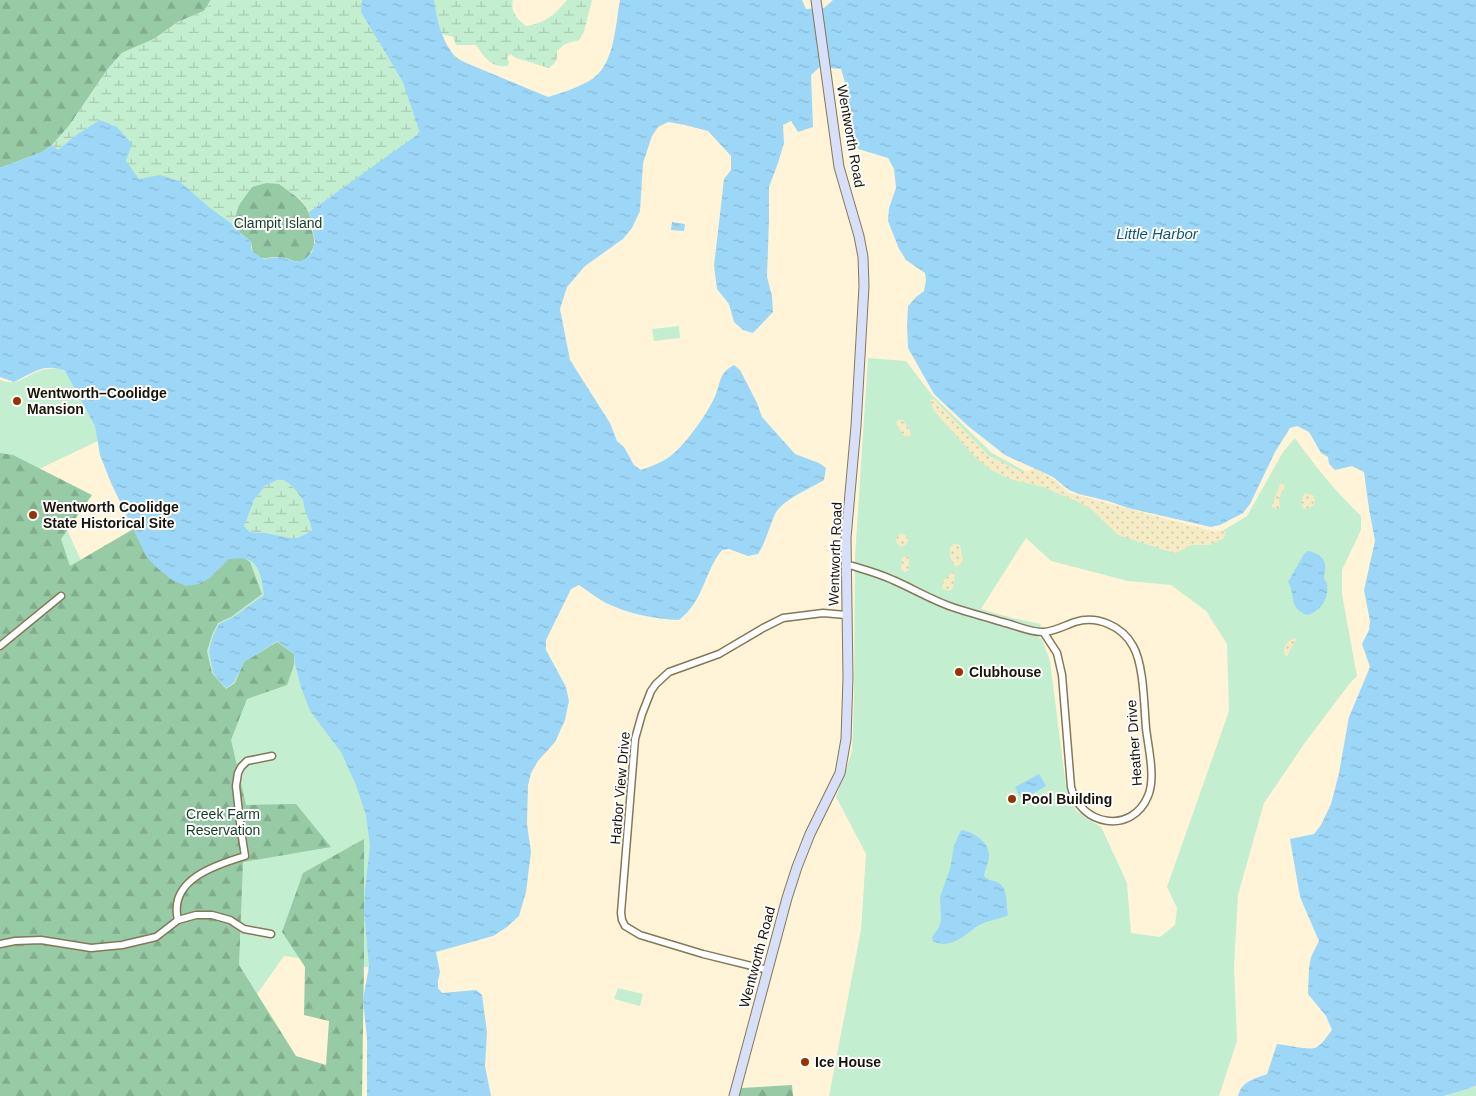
<svg xmlns="http://www.w3.org/2000/svg" width="1476" height="1096" viewBox="0 0 1476 1096" font-family="Helvetica,sans-serif">
	<style>
		.green { fill: #c4eed0; fill-rule: evenodd }
		.forest { fill: url(#forest-firs) }
		.wetland { fill: url(#wetland-marsh) }
		.sand { fill: url(#sand-dots) }
		.water { fill: url(#water-ripples); fill-rule: evenodd }
		.lines { fill: none; stroke-linecap: round; stroke-linejoin: round }
		.street-casing { stroke: #857859; stroke-width: 9 }
		.secondary-casing { stroke: #857859; stroke-width: 11 }
		.street { stroke: #fff; stroke-width: 6 }
		.secondary { stroke: #d7dff9; stroke-width: 9 }
		.poi-dot { fill: #983308; stroke: #fff; stroke-width: 2 }
		.labels { text-anchor: middle; stroke-width: 4; stroke-linejoin: round; paint-order: stroke }
		.street-label { font-size: 14px; fill: #191408; stroke: #fff }
		.park-label { font-size: 14px; fill: #143c24; stroke: #fff }
		.poi-label { font-size: 14px; font-weight: bold; fill: #191408; stroke: #fff; text-anchor: start }
		.water-label { font-size: 15px; font-style: italic; fill: #0e5878; stroke: #fff }
	</style>
	<defs>
		<pattern id="forest-firs" width="22" height="20" patternUnits="userSpaceOnUse" patternTransform="scale(1.25)"><rect width="22" height="20" fill="#96cba6"/><path d="M5 1l3.5 6h-7zM16 11l3.5 6h-7z" fill="#81ad8d"/></pattern>
		<pattern id="wetland-marsh" width="20" height="14" patternUnits="userSpaceOnUse" patternTransform="scale(1.25)"><rect width="20" height="14" fill="#c4eed0"/><path d="M1 5h8M5 5V1M11 12h8M15 12V8" fill="none" stroke="#a8cbb1"/></pattern>
		<pattern id="sand-dots" width="8" height="8" patternUnits="userSpaceOnUse" patternTransform="scale(1.25)"><rect width="8" height="8" fill="#f5ebc5"/><path d="M2 2h.1M6 6h.1" fill="none" stroke="#d1c9a8" stroke-width="1.8" stroke-linecap="round"/></pattern>
		<pattern id="water-ripples" width="26" height="14" patternUnits="userSpaceOnUse" patternTransform="scale(1.25)"><rect width="26" height="14" fill="#9dd7f8"/><path d="M2 4q2-2 4 0t4 0M15 11q2-2 4 0t4 0" fill="none" stroke="#87b8d3"/></pattern>
	</defs>
	<rect width="100%" height="100%" fill="#fff4d8"/>
	<g class="green">
		<path d="M679 326 680 338 654 341 652 329Z"/>
		<path d="M868 358 906 361 931 394 992 453 1079 501 1212 537 1247 516 1283 452 1295 438C1315 466 1336 492 1361 516V530L1342 570V594L1357 676 1350 683 1304 744 1264 803 1238 895 1234 966 1237 1041 1219 1096H829L861 930 866 854 836 797 852 752 854 702 855 556ZM1026 538 1051 561 1128 581 1171 585 1206 611 1227 644 1229 711 1167 887 1177 908 1175 925 1160 937 1131 933 1127 883 1117 861 1101 827 1076 811 1066 787 1050 661 1042 639 1037 637 1041 624 1012 618 981 609Z"/>
		<path d="M58 368 67 373 98 427 100 440 37 470 47 486 90 580 248 543 291 641 371 801 372 968 284 956 255 997 0 731V380C20 387 25 375 42 370 47 368 53 369 58 368Z"/>
		<path d="M618 988 643 994 640 1006 614 999Z"/>
		<path d="M1476 1087V1096H1446L1464 1088Z"/>
	</g>
	<g class="forest">
		<path d="M0 0H211L204 11 178 22 154 39 122 53 107 70 69 126 52 145 42 152 0 168Z"/>
		<path d="M266 183C269 183 274 183 277 183 286 185 305 203 308 211 311 217 311 224 312 230 314 238 316 245 311 252 301 269 294 259 281 257 266 256 252 266 251 241 245 237 239 233 236 227 231 215 242 197 251 188 254 185 261 184 266 183Z"/>
		<path d="M0 453 13 455 92 495 61 539 70 566 135 528 236 553 250 562 262 594 231 617 218 623 212 635 207 651 212 673 226 689 235 683 244 662 277 642 294 654V664L287 685 247 699 231 740 246 805 296 804 331 847 243 862 239 965 296 1056 326 1065 329 1021 304 1015 305 967 282 932 303 873 364 839V959L362 1096H0Z"/>
		<path d="M792 1085 793 1096H739L741 1088Z"/>
	</g>
	<g class="wetland">
		<path d="M211 0H513C510 12 518 20 526 26 545 23 555 15 567 0H592L584 32 579 40 565 44 557 51C557 60 557 62 549 68L516 58 510 54 507 58 509 62 508 66C491 68 485 58 476 45H456L453 37 442 34C449 57 460 60 481 70V107L331 196 309 212 302 201 279 184 266 183 252 187 239 205 235 217 236 227 241 234 251 241C252 262 265 259 281 257L291 279 0 168 20 161 57 150 52 145 69 126 107 70 122 53 154 39 178 22 204 11Z"/>
		<path d="M284 479 293 487 303 500 305 511 310 523 312 531 297 538H290L266 533 250 532 244 526C250 506 260 480 284 479Z"/>
	</g>
	<g class="sand">
		<path d="M934 399 988 455 1021 472 1035 469 1054 479 1069 493 1215 532 1222 530 1226 532 1224 538 1210 545H1192L1176 553 1164 550 1118 535 1091 509 1076 501 1043 487 1010 479 991 470 976 458 934 411 930 400Z"/>
		<path d="M898 420H903C905 423 910 430 911 434L909 437 904 436C902 433 896 425 896 422Z"/>
		<path d="M1281 482 1283 483 1285 486 1279 498 1280 508 1276 509 1272 507V505Z"/>
		<path d="M1305 493 1313 495 1315 503 1313 506 1305 509 1302 507C1301 501 1302 497 1305 493Z"/>
		<circle cx="902" cy="540" r="6"/>
		<path d="M954 544H957L960 545 963 561 961 564 956 567C952 564 949 554 950 548Z"/>
		<path d="M905 556 909 557V570L904 573 901 569 902 558Z"/>
		<path d="M952 572 955 575 953 589C950 592 945 591 942 588L943 581Z"/>
		<path d="M1295 638 1296 640 1290 650 1287 657H1286C1281 649 1287 640 1295 638Z"/>
	</g>
	<g class="water">
		<path d="M362 0H434C438 24 441 40 457 59L548 97C562 93 576 88 589 81 615 67 615 26 620 0H802L806 9 824 8 833 0H1476V1086L1444 1096H1238C1242 1081 1254 1079 1267 1074L1277 1044C1285 1045 1309 1050 1315 1048 1322 1045 1327 1036 1332 1030L1326 1016 1308 994 1309 968 1311 957 1319 941 1300 897 1290 839 1314 834 1321 825 1331 804 1339 773 1349 717 1370 667 1362 644 1369 630 1370 621 1364 590 1375 541 1369 509 1364 472 1352 466 1335 470 1329 464 1328 457 1321 453 1309 432 1297 426 1290 428 1275 452 1250 504 1243 513 1220 525 1211 527 1128 508 1108 501 1079 494 1069 490 1053 477 1005 455 968 426 934 394 908 348 907 326 908 306 916 297 924 291 926 280 925 273 906 260 899 249 888 221 889 208 896 188 894 169 888 158 858 149 847 114 846 86 841 69 820 67 811 75 813 127 798 132 791 121 783 125 784 143 778 163 769 187V220L767 277 772 296 773 312 753 333 743 330 734 322 729 304 717 289 714 266 724 179 731 170V156L708 131 685 125 668 122 658 127 652 136 643 163 640 211 632 228 623 239 585 266 567 287 560 309 570 360 610 423 617 441 624 447 634 465 641 470C652 466 664 462 673 454 688 441 708 413 716 394 721 381 719 373 734 365L740 370 757 403 762 417 795 454 819 463 826 468 824 480C811 488 782 500 775 514 769 527 766 542 758 554L748 556 729 549 722 550C704 572 704 601 679 620 654 619 629 614 606 603 597 598 588 591 579 585L571 589 546 640V650L566 687 569 701 565 720 555 742 538 761 531 773 528 785 527 824 531 852 526 892 519 916 507 927 493 936 436 952 440 972 438 981V988L442 993 476 990 482 995 487 1032 485 1066 491 1096H367V1038L363 1000 369 966 364 912 365 890 370 846 366 815 356 785 341 752 310 711 301 687 295 664 294 654 277 641 244 662 234 682 226 688 213 673 209 651 213 636 219 624 232 618 264 595C262 584 261 562 246 559 241 558 234 559 229 559L210 578 199 584 186 586 172 580 156 567 146 556 111 483 100 455 95 426 65 371C45 362 32 373 14 382L0 377V168L42 152 52 145 58 150 75 136 100 120 117 127 132 144 126 161 139 179 160 175 179 181 210 208 236 227 241 234 251 241V250L263 259 281 257 297 262 304 260 312 252 315 242 309 212 420 133 403 82 361 12ZM277 480H284L293 487 303 500 305 511 310 523 312 531 297 538H290L266 533 250 532 244 526 254 500 265 486Z"/>
		<path d="M672 222 685 224 684 231 671 230Z"/>
		<path d="M1308 551C1315 552 1325 557 1325 565 1326 569 1324 573 1324 577 1325 583 1326 579 1327 584 1329 599 1321 611 1307 615 1288 608 1296 595 1288 582L1304 554Z"/>
		<path d="M1039 774 1046 786 1022 800 1015 787Z"/>
		<path d="M962 830C974 832 990 843 989 856 989 863 985 869 984 876 988 881 993 880 999 883 1008 889 1006 904 1008 914L1007 916C998 919 984 921 976 927 964 936 949 950 933 941L932 937 939 927 941 920 940 897 950 869 954 846 960 832Z"/>
	</g>
	<g class="lines">
		<g class="street-casing">
			<g id="street">
				<path d="M846 564C862 569 878 573 893 580 914 589 933 601 955 608 970 613 986 617 1002 622 1015 625 1029 632 1042 632 1051 633 1066 625 1075 622 1097 615 1122 626 1133 646 1144 665 1144 706 1146 728 1148 747 1156 778 1148 796 1132 835 1080 826 1071 787L1062 675 1057 653 1044 633"/>
				<path d="M0 646 61 596"/>
				<path d="M178 920C168 880 215 865 245 856L241 831 236 786 238 773 241 767 247 761 272 756"/>
				<path d="M0 944 15 941 41 940 91 948 122 945 156 937 178 920 196 915H212L230 920 244 929 271 934"/>
				<path d="M768 970 703 954 640 935 625 926 622 920 621 913 635 739 642 714 651 691 656 684 669 672 719 654 763 628 783 618 823 613 846 615"/>
			</g>
		</g>
		<g class="secondary-casing">
			<path id="secondary" d="M734 1096 787 898 797 867 810 834 840 773 846 739 848 678 846 538 856 426 864 286 863 257 859 236 839 167 816 0"/>
		</g>
		<use href="#street" class="street"/>
		<use href="#secondary" class="secondary"/>
	</g>
	<g class="poi-dot">
		<circle cx="17" cy="401" r="5"/>
		<circle cx="33" cy="515" r="5"/>
		<circle cx="959" cy="672" r="5"/>
		<circle cx="1012" cy="799" r="5"/>
		<circle cx="805" cy="1062" r="5"/>
	</g>
	<g class="labels">
		<g class="street-label">
			<text transform="translate(851 136) rotate(80)" y="5">Wentworth Road</text>
			<text transform="translate(835 554) rotate(-88)" y="5">Wentworth Road</text>
			<text transform="translate(1134 743) rotate(-94)" y="5">Heather Drive</text>
			<text transform="translate(620 788) rotate(-85)" y="5">Harbor View Drive</text>
			<text transform="translate(757 957) rotate(-75)" y="5">Wentworth Road</text>
		</g>
		<g class="park-label">
			<text x="278" y="228">Clampit Island</text>
			<text x="223" y="819">Creek Farm<tspan x="223" dy="16">Reservation</tspan></text>
		</g>
		<g class="poi-label">
			<text x="27" y="398">Wentworth–Coolidge<tspan x="27" dy="16">Mansion</tspan></text>
			<text x="43" y="512">Wentworth Coolidge<tspan x="43" dy="16">State Historical Site</tspan></text>
			<text x="969" y="677">Clubhouse</text>
			<text x="1022" y="804">Pool Building</text>
			<text x="815" y="1067">Ice House</text>
		</g>
		<g class="water-label">
			<text x="1157" y="239">Little Harbor</text>
		</g>
	</g>
</svg>
